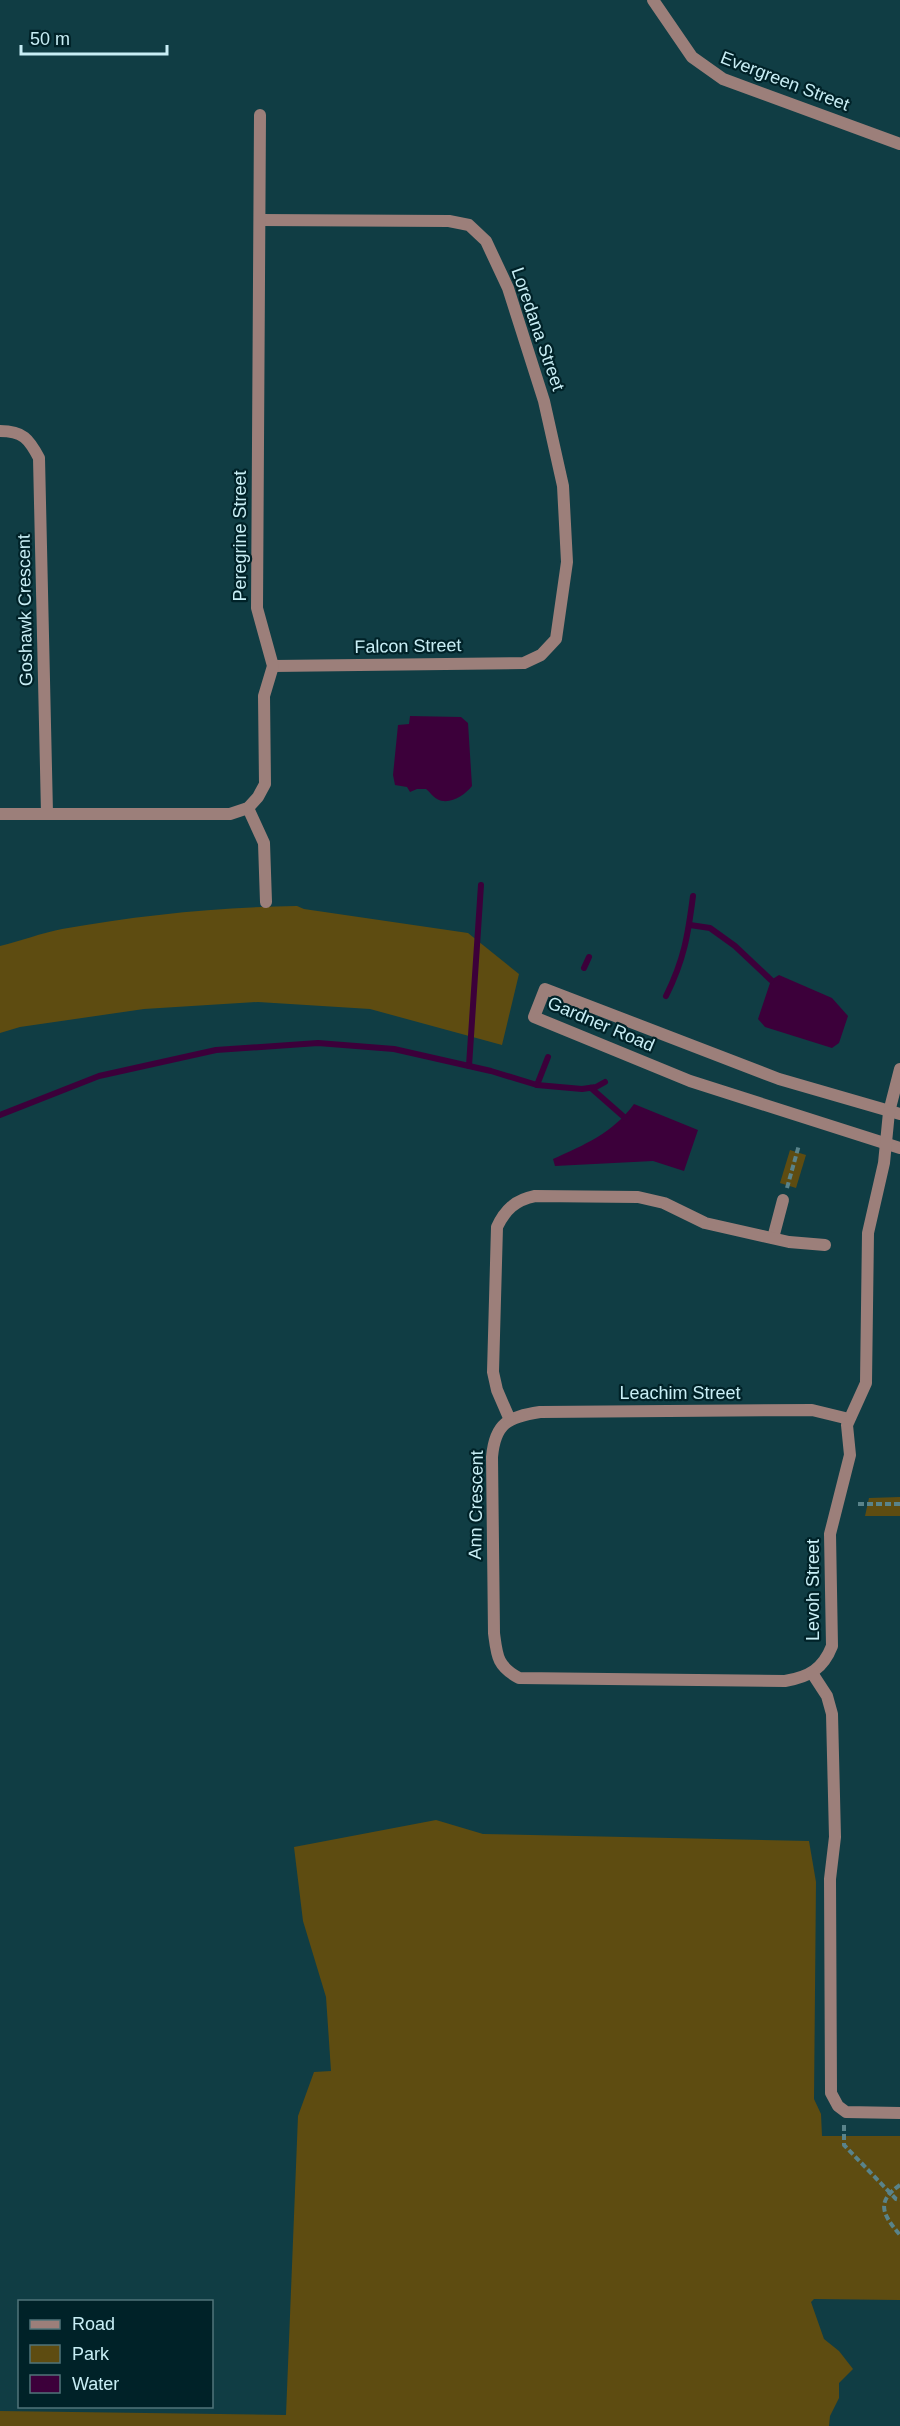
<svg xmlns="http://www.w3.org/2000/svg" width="900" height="2426" viewBox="0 0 900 2426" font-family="Arial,sans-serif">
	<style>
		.green { fill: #5e4c11 }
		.water { fill: #3c003a }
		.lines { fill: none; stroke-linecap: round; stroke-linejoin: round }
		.stream { stroke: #3c003a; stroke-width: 6 }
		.path { stroke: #59838a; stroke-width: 4; stroke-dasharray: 6 3; stroke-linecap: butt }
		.street { stroke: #9c7f7a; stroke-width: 12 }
		.labels { text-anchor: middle; stroke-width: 4.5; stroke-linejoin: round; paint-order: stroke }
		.street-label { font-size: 18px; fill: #c8eef5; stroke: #002228 }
	</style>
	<rect width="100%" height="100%" fill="#103d44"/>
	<g class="green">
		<path d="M297 906 304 909 468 933 519 974 502 1045 370 1009 258 1002 144 1009 20 1027 0 1033V946C21 941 41 933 62 929 140 915 219 907 297 906Z"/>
		<path d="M790 1150 806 1155 796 1188 780 1183Z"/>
		<path d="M900 1497V1516H865L869 1498Z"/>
		<path d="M436 1820 483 1834 809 1841 816 1882 814 2099 821 2114 822 2136H900V2300L814 2299 811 2302 824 2339 839 2351 853 2369 839 2383V2398L830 2416 829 2426H0V2411L286 2415 298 2116 314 2072 331 2071 326 1997 303 1921 294 1847Z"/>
	</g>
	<g class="water">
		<path d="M410 716 461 717 468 723 472 786C465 795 449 806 437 799 433 797 430 792 426 789H417L410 792 407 787 395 785 393 775 398 725 409 724Z"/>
		<path d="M779 975 832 998 848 1016 839 1043 832 1048 765 1027 758 1019 771 980Z"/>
		<path d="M634 1104 698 1130 684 1171 653 1161 555 1166 553 1159C584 1145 613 1133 634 1104Z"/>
	</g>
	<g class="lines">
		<g class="stream">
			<path d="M690 925 710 928 735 946 771 980"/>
			<path d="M584 968 589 957"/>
			<path d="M666 996C684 960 688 935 693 896"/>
			<path d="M469 1066 481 885"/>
			<path d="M537 1085 548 1057"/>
			<path d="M591 1088 624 1117"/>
			<path d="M0 1115 99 1076 216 1050 318 1043 394 1049 491 1071 537 1085 582 1089 596 1087 605 1082"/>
		</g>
		<g class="path">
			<path d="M787 1188 799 1145"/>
			<path d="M858 1504H900"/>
			<path d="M844 2125V2145L896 2199 900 2200"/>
			<path d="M900 2185C875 2202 883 2215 900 2235"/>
		</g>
		<g class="street">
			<path d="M653 0 692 57 723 79 900 144"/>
			<path d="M260 220 449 221 469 225 486 241 508 288 544 401 563 486 567 562 556 639 541 655 524 663 273 666"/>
			<path d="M0 431C23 431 29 439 39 458L47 813"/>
			<path d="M248 808 264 843 266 902"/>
			<path d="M0 814H230L248 808 258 797 265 784 264 696 273 666 257 608 260 115"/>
			<path d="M900 1114 779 1079 545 989 534 1017 690 1081 900 1148"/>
			<path d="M773 1238 783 1200"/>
			<path d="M849 1419 812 1410 540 1412C508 1417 495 1423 492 1457L494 1633C497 1656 497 1666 519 1678L785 1681C809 1677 823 1669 832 1646L830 1534 850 1455 847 1425 866 1383 868 1233 884 1163 889 1112 900 1069"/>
			<path d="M510 1420 497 1390 493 1372 497 1227C505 1210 515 1200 535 1196L638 1197 664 1203 705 1223 789 1242 825 1245"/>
			<path d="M812 1673 827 1696 832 1714 835 1837 830 1879 831 2093 838 2106 846 2112 900 2113"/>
		</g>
	</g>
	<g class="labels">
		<g class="street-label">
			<text transform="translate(785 81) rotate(21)" y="6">Evergreen Street</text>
			<text transform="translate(538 329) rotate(71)" y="6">Loredana Street</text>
			<text transform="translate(240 536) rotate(-90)" y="6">Peregrine Street</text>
			<text transform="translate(25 610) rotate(-91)" y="6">Goshawk Crescent</text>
			<text transform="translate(408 646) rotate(-1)" y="6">Falcon Street</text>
			<text transform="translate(601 1024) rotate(23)" y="6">Gardner Road</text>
			<text x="680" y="1399">Leachim Street</text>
			<text transform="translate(476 1505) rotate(-89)" y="6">Ann Crescent</text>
			<text transform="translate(813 1590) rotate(-90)" y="6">Levoh Street</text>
		</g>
	</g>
	<rect x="18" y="2300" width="195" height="108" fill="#002228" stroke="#50747a" stroke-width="1.5"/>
	<rect x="30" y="2320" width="30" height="9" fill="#9c7f7a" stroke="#50747a" stroke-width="1.5"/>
	<text x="72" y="2330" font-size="18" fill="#c8eef5">Road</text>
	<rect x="30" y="2345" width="30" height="18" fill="#5e4c11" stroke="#50747a" stroke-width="1.5"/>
	<text x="72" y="2360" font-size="18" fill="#c8eef5">Park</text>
	<rect x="30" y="2375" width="30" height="18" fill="#3c003a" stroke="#50747a" stroke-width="1.5"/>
	<text x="72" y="2390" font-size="18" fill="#c8eef5">Water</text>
	<path d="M21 45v9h146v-9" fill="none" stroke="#c8eef5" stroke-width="3"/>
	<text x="30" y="45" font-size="18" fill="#c8eef5" stroke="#002228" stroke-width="4.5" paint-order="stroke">50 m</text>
</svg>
